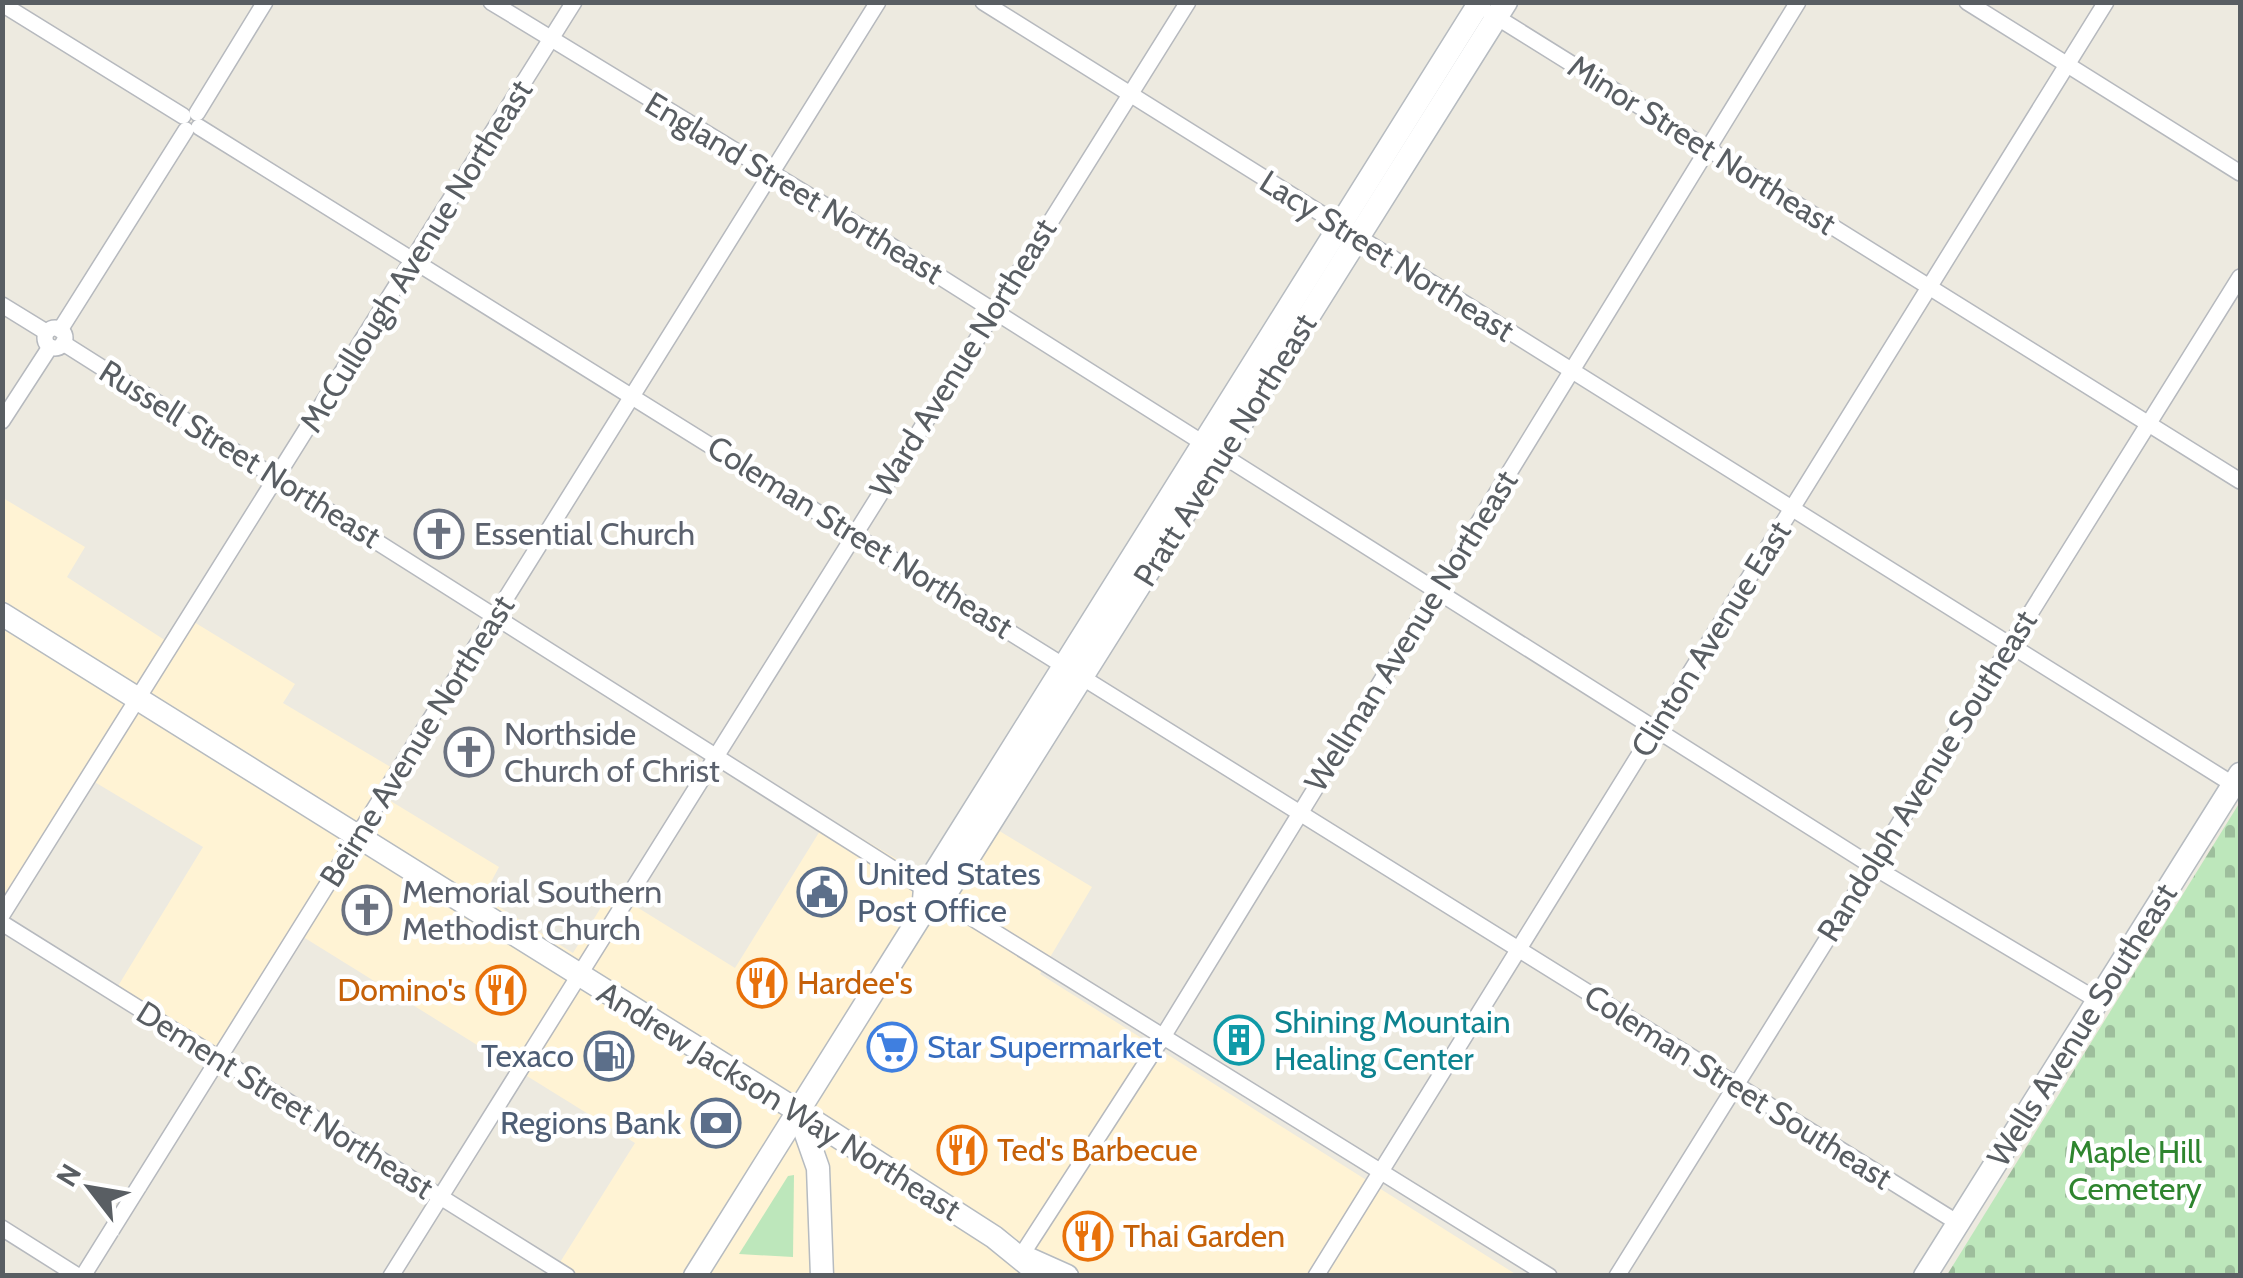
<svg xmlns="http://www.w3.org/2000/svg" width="2243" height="1278" viewBox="0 0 2243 1278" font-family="Cabin,sans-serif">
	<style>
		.commercial { fill: #fff3d4 }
		.green { fill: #bde7bb }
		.cemetery { fill: url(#cemetery-stones) }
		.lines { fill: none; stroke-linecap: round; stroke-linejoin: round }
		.street-casing { stroke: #b6b9be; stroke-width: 18 }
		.secondary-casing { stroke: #b6bbc0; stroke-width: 25 }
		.street { stroke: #fff; stroke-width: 15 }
		.secondary { stroke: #fff; stroke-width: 22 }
		.labels { text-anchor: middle; stroke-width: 9; stroke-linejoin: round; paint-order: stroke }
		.street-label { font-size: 32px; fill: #595e63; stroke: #fff }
		.worship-label { font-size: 32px; fill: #5b616d; stroke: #fff; text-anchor: start }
		.service-label { font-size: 32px; fill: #4e5e75; stroke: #fff; text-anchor: end }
		.food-label { font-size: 32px; fill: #c56008; stroke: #fff; text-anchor: start }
		.culture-label { font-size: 32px; fill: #0d838f; stroke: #fff; text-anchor: start }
		.shop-label { font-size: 32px; fill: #366cbe; stroke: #fff; text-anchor: start }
		.park-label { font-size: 32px; fill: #2e852e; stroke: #fff }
	</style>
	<defs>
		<pattern id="cemetery-stones" width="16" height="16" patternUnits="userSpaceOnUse" patternTransform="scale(2.5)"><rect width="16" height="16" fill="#bde7bb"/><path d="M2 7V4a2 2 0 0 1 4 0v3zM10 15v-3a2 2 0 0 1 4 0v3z" fill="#9dbe9c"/></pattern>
	</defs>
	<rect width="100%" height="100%" fill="#edeae0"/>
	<path class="commercial" d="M3 498 85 547 67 577 177 648 194 622 295 684 283 703 404 775 389 800 499 867 483 897 573 953 611 891 735 968 828 818 925 876 968 812 1092 887 1040 974 1517 1275H552L635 1143 292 930 216 1051 118 986 203 847 83 775 3 903Z"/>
	<path class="green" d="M794 1175 793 1257 739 1254 788 1176Z"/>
	<path class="cemetery" d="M2240 802V1275H1947Z"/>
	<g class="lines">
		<g class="street-casing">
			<g id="street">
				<path d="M491 2 885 242 1872 866 2097 1000"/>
				<path d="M983 2 2234 785"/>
				<path d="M1967 2 2240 173"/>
				<path d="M2 4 183 116"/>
				<path d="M1490 13 2240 481"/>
				<path d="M197 113 265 2"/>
				<path d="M199 127 1958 1223"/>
				<path d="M2 305 46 332"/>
				<circle cx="55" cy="338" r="10"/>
				<path d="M60 330 186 130"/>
				<path d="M63 343 914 882 1549 1276"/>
				<path d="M2 421 50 347"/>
				<path d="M2 915 574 2"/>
				<path d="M2 923 567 1276"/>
				<path d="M2 1228 78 1276"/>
				<path d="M1021 1256 1164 1035 1798 2"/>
				<path d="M83 1276 878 2"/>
				<path d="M391 1276 1188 2"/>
				<path d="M1316 1276 2106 2"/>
				<path d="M1617 1276 2240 277"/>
			</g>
		</g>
		<g class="secondary-casing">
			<g id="secondary">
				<path d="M2 614 798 1111 994 1237 1042 1276"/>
				<path d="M923 912 925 888 1480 2"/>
				<path d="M798 1111 818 1168 822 1276"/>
				<path d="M1029 1259 1067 1276"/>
				<path d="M695 1276 923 912 943 898 1506 2"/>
				<path d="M1925 1276 2240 774"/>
			</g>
		</g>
		<use href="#street" class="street"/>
		<use href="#secondary" class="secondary"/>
	</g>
	<defs>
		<g id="church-ring" transform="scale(2.5)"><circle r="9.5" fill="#fff" stroke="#6b7280" stroke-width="1.5"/><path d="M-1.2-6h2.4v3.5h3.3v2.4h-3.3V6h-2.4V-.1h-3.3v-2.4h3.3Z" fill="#6b7280"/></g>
		<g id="civic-ring" transform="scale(2.5)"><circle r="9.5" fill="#fff" stroke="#5c6f8a" stroke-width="1.5"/><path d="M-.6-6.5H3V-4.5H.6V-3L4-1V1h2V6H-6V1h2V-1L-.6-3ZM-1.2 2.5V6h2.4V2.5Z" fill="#5c6f8a"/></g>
		<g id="restaurant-ring" transform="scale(2.5)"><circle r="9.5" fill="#fff" stroke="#e8710a" stroke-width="1.5"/><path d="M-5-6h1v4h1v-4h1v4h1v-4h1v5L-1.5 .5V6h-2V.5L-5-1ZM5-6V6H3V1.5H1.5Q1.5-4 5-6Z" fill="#e8710a"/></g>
		<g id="building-ring" transform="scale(2.5)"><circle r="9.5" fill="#fff" stroke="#0f9aa8" stroke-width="1.5"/><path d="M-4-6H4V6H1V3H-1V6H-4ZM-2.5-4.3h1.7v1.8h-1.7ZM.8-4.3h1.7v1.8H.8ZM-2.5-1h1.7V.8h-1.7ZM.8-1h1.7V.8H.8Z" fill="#0f9aa8"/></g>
		<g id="supermarket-ring" transform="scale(2.5)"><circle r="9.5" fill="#fff" stroke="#3f7fe0" stroke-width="1.5"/><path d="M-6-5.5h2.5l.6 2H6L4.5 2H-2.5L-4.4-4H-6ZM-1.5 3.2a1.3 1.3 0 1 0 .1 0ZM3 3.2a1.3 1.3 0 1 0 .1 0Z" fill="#3f7fe0"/></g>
		<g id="fuel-ring" transform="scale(2.5)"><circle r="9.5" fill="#fff" stroke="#5c6f8a" stroke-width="1.5"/><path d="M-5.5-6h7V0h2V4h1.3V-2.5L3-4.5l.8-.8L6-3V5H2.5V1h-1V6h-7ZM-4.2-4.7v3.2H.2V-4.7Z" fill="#5c6f8a"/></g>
		<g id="bank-ring" transform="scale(2.5)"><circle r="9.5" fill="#fff" stroke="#5c6f8a" stroke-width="1.5"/><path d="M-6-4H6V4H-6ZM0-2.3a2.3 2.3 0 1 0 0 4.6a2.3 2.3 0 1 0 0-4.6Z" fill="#5c6f8a"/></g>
	</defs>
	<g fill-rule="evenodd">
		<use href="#church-ring" x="439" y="534"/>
		<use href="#church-ring" x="469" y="752"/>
		<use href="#civic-ring" x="822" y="892"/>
		<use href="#church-ring" x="367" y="910"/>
		<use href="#restaurant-ring" x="762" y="983"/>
		<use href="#restaurant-ring" x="501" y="990"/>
		<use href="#building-ring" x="1239" y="1040"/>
		<use href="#supermarket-ring" x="892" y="1047"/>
		<use href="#fuel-ring" x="609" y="1056"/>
		<use href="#bank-ring" x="716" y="1123"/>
		<use href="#restaurant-ring" x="962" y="1150"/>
		<use href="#restaurant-ring" x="1088" y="1236"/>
	</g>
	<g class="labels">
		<g class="street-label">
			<text transform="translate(1702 145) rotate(32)" y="11">Minor Street Northeast</text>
			<text transform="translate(794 188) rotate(31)" y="11">England Street Northeast</text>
			<text transform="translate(416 256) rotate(-58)" y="11">McCullough Avenue Northeast</text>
			<text transform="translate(1387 256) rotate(32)" y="11">Lacy Street Northeast</text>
			<text transform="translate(963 358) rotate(-58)" y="11">Ward Avenue Northeast</text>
			<text transform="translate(1225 450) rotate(-58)" y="11">Pratt Avenue Northeast</text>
			<text transform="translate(240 454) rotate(32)" y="11">Russell Street Northeast</text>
			<text transform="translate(860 537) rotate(32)" y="11">Coleman Street Northeast</text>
			<text transform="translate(1411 631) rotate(-58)" y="11">Wellman Avenue Northeast</text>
			<text transform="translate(1711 639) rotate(-58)" y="11">Clinton Avenue East</text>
			<text transform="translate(417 741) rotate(-58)" y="11">Beirne Avenue Northeast</text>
			<text transform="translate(1927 776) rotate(-58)" y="11">Randolph Avenue Southeast</text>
			<text transform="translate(2082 1025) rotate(-58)" y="11">Wells Avenue Southeast</text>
			<text transform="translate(1738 1087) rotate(32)" y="11">Coleman Street Southeast</text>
			<text transform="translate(285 1100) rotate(32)" y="11">Dement Street Northeast</text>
			<text transform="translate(779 1101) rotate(32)" y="11">Andrew Jackson Way Northeast</text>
		</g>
		<g class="worship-label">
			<text x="474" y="545">Essential Church</text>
			<text x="504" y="745">Northside<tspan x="504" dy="37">Church of Christ</tspan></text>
			<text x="402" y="903">Memorial Southern<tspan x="402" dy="37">Methodist Church</tspan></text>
		</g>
		<g class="service-label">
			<text x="857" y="885" text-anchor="start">United States<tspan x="857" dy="37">Post Office</tspan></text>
			<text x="574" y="1067">Texaco</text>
			<text x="681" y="1134">Regions Bank</text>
		</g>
		<g class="food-label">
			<text x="797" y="994">Hardee's</text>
			<text x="466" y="1001" text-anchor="end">Domino's</text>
			<text x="997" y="1161">Ted's Barbecue</text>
			<text x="1123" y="1247">Thai Garden</text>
		</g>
		<g class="culture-label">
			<text x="1274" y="1033">Shining Mountain<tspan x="1274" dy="37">Healing Center</tspan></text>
		</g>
		<g class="shop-label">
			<text x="927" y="1058">Star Supermarket</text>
		</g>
		<g class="park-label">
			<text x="2135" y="1163">Maple Hill<tspan x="2135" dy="37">Cemetery</tspan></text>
		</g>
	</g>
	<rect width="2243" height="1278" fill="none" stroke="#595e63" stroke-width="10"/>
	<g transform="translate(90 1188) rotate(301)" stroke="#ffffff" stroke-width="8" paint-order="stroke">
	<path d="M0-8L18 38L0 25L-18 38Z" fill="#595e63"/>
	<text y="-15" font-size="28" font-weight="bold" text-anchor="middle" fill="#595e63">N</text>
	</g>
</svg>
